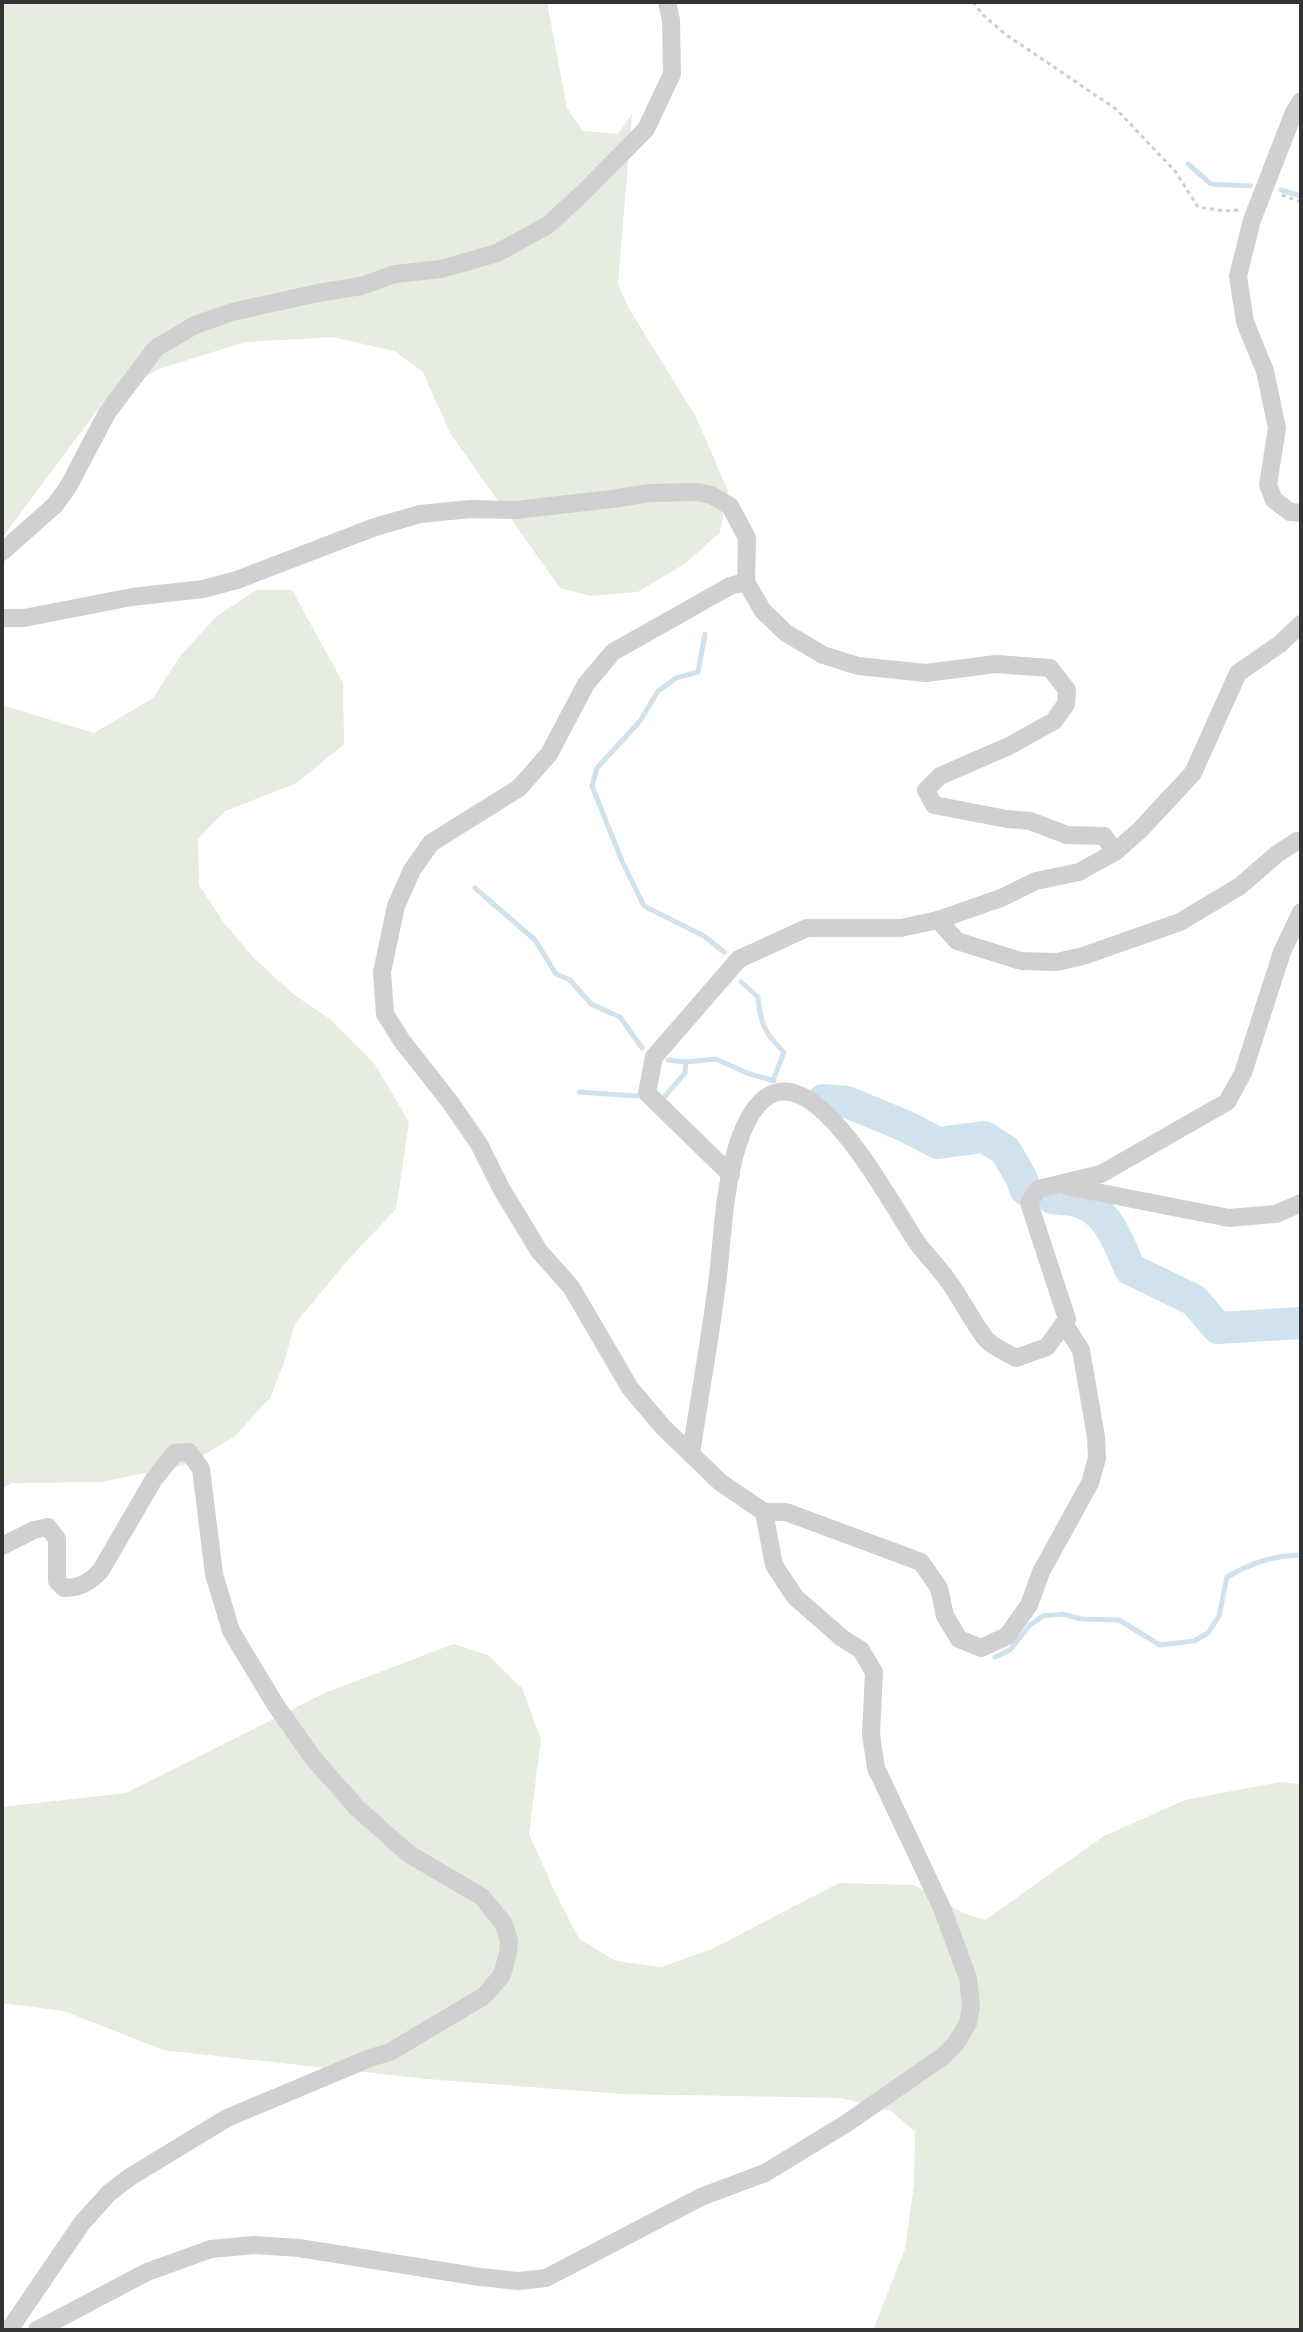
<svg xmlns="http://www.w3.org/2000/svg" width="1303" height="2332" viewBox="0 0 1303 2332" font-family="'Source Sans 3',sans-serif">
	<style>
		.green { fill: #e6ecdf }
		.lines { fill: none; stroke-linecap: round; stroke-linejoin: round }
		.stream { stroke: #cfe2ee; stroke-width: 5 }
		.river { stroke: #cfe2ee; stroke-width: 32 }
		.path { stroke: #cdcdcd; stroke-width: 3; stroke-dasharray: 4 4; stroke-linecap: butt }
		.minor { stroke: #d0d0d0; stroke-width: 18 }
	</style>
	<rect width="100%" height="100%" fill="#fff"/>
	<g class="green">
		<path d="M2 2H547L567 108 583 131 618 134 632 114 618 284 628 307 696 417 728 491 720 532 686 563 638 592 591 596 560 588 450 433 423 372 394 351 333 337 245 342 159 369 104 401 2 538Z"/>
		<path d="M256 590H292L343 683 344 744 297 783 225 811 198 839 199 885 224 923 254 958 293 994 330 1019 374 1063 409 1122 396 1209 347 1261 294 1325 285 1360 270 1398 234 1437 188 1464 102 1482 12 1483 2 1489V705L94 733 153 698 181 655 216 617Z"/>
		<path d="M453 1644 488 1655 522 1688 541 1739 529 1834 555 1892 579 1939 616 1961 661 1967 712 1949 839 1883 914 1885 963 1913 985 1920 1104 1836 1185 1800 1280 1782 1301 1784V2330H873L905 2249 914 2185 915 2132 891 2111 842 2098 620 2094 427 2079 163 2050 64 2011 2 2003V1807L126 1793 325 1693Z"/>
	</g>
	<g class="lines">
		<g class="stream">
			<path d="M1188 164 1211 184 1250 186"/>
			<path d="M1281 190 1301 196"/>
			<path d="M705 634 698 672 676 678 658 691 640 721 597 768 592 786 622 861 644 906 704 936 724 952"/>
			<path d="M475 888 535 940 556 974 570 980 591 1004 620 1017 642 1048"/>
			<path d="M741 982 758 997C760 1023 765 1034 784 1052L773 1080"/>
			<path d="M668 1060 686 1062 716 1059 747 1073 774 1081"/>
			<path d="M579 1092 637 1096"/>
			<path d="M665 1096 685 1073 686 1062"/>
			<path d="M995 1657 1010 1650 1030 1625 1043 1616 1063 1614 1081 1619 1119 1620 1160 1645 1194 1641 1208 1633 1219 1616 1227 1577C1254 1562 1271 1556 1301 1555"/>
		</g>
		<g class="river">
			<path d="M823 1100 847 1102 905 1126 938 1143 984 1137 1005 1150 1021 1177 1025 1189"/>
			<path d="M1052 1198C1060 1199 1069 1199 1077 1201 1109 1210 1118 1242 1130 1269L1194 1300 1218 1328 1301 1323"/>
		</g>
		<g class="path">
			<path d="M973 2 983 15 1005 34 1116 109 1175 171 1198 207 1225 211 1238 210"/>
			<path d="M1282 195 1301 202"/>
		</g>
		<g class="minor">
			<path d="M1301 101 1294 112 1252 220 1238 276 1245 322 1265 371 1277 428 1268 485 1274 500 1290 512 1301 513"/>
			<path d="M2 552 55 505 68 487 107 413 156 348 195 325 232 312 318 293 361 286 395 274 441 269 497 253 548 225 587 189 646 129 672 74 671 20 667 2"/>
			<path d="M746 582 730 586 613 652 586 684 549 754 519 788 431 843 412 870 396 906 382 972 385 1014 402 1041 450 1102 479 1144 502 1190 539 1251 571 1287 630 1388 663 1427 720 1482 764 1512H786L921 1562 939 1588 945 1616 959 1639 981 1648 1007 1636 1029 1605 1041 1572 1090 1483 1097 1458 1096 1437 1081 1350 1065 1325 1067 1319 1029 1203 1038 1189 1101 1174 1227 1102 1243 1073 1282 952 1301 912"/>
			<path d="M2 618H24L132 597 203 589 237 580 375 527 420 514 471 509 515 510 612 499 650 493 697 492 711 495 730 506 747 538 746 582 763 611 786 633 823 655 858 666 926 673 996 664 1050 668 1067 690 1066 704 1054 721 1009 746 940 776 926 790 934 805 1007 819 1030 821 1067 835 1104 836 1115 852 1079 872 1036 881 1001 898 938 920 957 941 1021 961 1057 962 1083 956 1180 922 1240 886 1277 854 1297 841H1301"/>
			<path d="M1115 852 1140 830 1193 773 1238 673 1280 644 1301 624"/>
			<path d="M731 1175 647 1093 654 1057 739 959 807 928H901L938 920"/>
			<path d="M1066 1186 1229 1218 1276 1214 1301 1203"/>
			<path d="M691 1454C700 1392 712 1330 719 1267 723 1226 725 1187 737 1147 785 996 885 1196 918 1244 928 1257 940 1269 949 1282 962 1300 972 1321 985 1338 992 1347 1006 1352 1016 1358L1047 1347 1067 1319"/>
			<path d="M2 1546 34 1530 48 1527 57 1539V1581L64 1588C80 1588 91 1582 101 1570L154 1479 175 1453 189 1452 201 1469 214 1574 231 1631 275 1704 313 1758 357 1808 409 1854 482 1897 504 1924 509 1941 508 1953 502 1975 484 1996 390 2052 370 2058 227 2118 130 2177 109 2193 82 2223 9 2330"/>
			<path d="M37 2330 147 2272 211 2249 254 2245 299 2248 480 2277 518 2281 546 2278 701 2197 765 2173 847 2123 942 2057 957 2042 968 2023 971 2006 968 1978 942 1908 876 1768 871 1734 874 1672 861 1650 842 1638 795 1597 774 1565 764 1512"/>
		</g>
	</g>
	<rect width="1303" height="2332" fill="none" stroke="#333333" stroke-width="8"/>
</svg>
